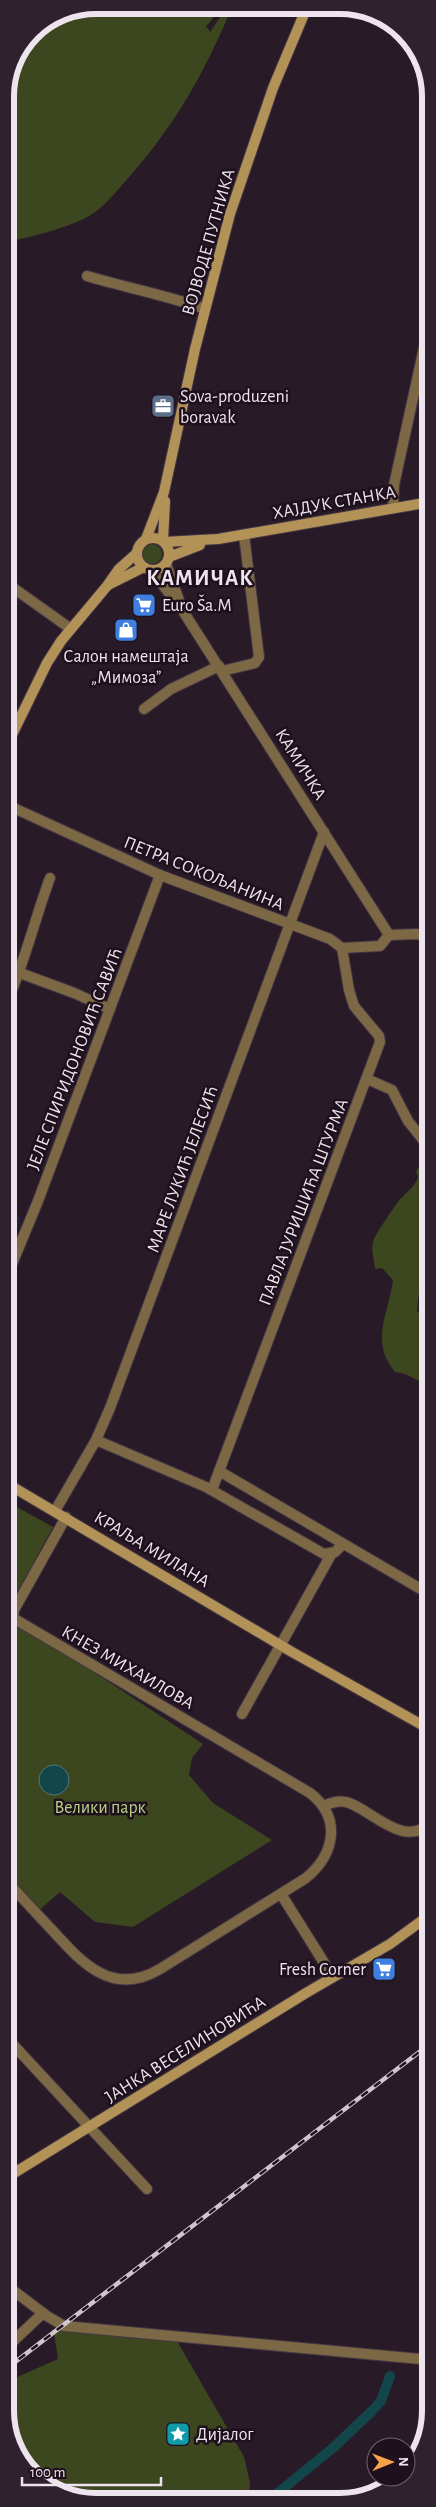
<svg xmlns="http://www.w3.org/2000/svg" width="436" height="2507" viewBox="0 0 436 2507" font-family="'Alegreya Sans',sans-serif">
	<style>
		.education { fill: #2a2333 }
		.green { fill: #3c471f }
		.water { fill: #12464b; stroke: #54757c }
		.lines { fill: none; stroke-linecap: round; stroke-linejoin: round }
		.canal { stroke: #12464b; stroke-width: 10 }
		.street-casing { stroke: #443643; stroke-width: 12 }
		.secondary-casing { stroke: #443643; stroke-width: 12 }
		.street { stroke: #7d6845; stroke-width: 10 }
		.secondary { stroke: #b39258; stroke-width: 10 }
		.rail-casing { stroke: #cfc5ce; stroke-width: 4.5 }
		.rail { stroke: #1e101d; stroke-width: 2.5; stroke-dasharray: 8; stroke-linecap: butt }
		.labels { text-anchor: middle; stroke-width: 5; stroke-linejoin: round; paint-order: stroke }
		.street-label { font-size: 18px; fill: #eee4ed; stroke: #1e101d }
		.poi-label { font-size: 18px; fill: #eee4ed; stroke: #1e101d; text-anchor: start }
		.park-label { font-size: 18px; fill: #bbd18a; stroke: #1e101d }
		.district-label { font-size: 22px; font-weight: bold; letter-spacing: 1px; fill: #eee4ed; stroke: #1e101d }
		.rim { fill: none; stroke: #eee4ed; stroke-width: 6 }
	</style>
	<rect width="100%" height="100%" fill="#281a27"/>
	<path class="education" d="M5 1206 21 1218 5 1256Z"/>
	<g class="green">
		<path d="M95 5 219 6 211 21 206 26 210 32 228 6 232 7C205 72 177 122 130 176 117 190 106 206 89 216 65 229 32 237 5 242V90L32 31 61 12Z"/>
		<circle cx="152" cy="554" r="10"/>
		<path d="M428 1157 431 1160V1204L425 1208 423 1218 426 1254 421 1271 417 1311 421 1316 431 1319V1387C418 1382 408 1373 395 1372 369 1341 389 1313 393 1280L382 1268 375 1269C374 1260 371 1250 373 1242 375 1234 393 1209 398 1202 405 1193 413 1189 418 1178L416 1171Z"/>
		<path d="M6 1501 53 1527 6 1613Z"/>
		<path d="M6 1614 203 1744 192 1758 189 1775 213 1803 272 1840 133 1927 95 1922 60 1892 37 1912 6 1880Z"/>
		<path d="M60 2329 177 2341 244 2457 250 2483 248 2501 78 2500 28 2471 6 2423V2382L58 2359 54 2333Z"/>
	</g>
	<circle class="water" cx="54" cy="1780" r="15"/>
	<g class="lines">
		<path class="canal" d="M268 2501 334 2447 372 2411 381 2401 390 2376"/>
		<g class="street-casing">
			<g id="street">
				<path d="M87 276C127 288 166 295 205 309"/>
				<path d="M393 508 394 485 430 320"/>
				<path d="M166 564 179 600"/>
				<path d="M151 570 183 611 389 935"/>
				<path d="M5 582 71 629"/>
				<path d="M222 671 255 663 259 657 244 535"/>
				<path d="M144 709 171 689 219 666"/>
				<path d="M5 804 160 875 330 939 342 948"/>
				<path d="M389 935 417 934 431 938"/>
				<path d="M424 936 431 919"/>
				<path d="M342 948 380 946 389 935"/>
				<path d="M20 973 74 993 110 1009"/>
				<path d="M5 1006C24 966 34 921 50 878"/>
				<path d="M367 1079 392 1090 408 1121 431 1150"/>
				<path d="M5 1281 38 1201 160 875"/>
				<path d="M96 1440 206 1487 324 1554 335 1552 343 1544"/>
				<path d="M219 1471 431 1595"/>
				<path d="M212 1490 380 1042 379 1036 354 1006 349 990 342 948"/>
				<path d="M55 1511 96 1440 110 1408 324 832"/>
				<path d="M242 1714 332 1553"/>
				<path d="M323 1806C330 1803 338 1800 346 1802 369 1807 404 1851 431 1822"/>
				<path d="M6 1880C21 1897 37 1914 53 1931 83 1964 113 1997 160 1969L306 1878C335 1854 342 1818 310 1793L13 1618 14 1610 66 1517"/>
				<path d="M281 1894 333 1977"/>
				<path d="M6 2037 147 2189"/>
				<path d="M6 2285 47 2316 64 2326 431 2360"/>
				<path d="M6 2348 43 2313"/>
			</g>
		</g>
		<g class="secondary-casing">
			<g id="secondary">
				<circle cx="153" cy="554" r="16"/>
				<path d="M146 539 164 492 195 349 230 214 273 88 307 7"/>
				<path d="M163 541 165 501"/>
				<path d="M164 542 218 539 430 502"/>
				<path d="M169 557 200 545"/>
				<path d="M108 585 144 567"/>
				<path d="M5 749 47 663 61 641 107 586 119 569 137 553"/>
				<path d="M6 1483 292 1652 431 1730"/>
				<path d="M6 2178 306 1993 390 1944 431 1914"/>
			</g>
		</g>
		<use href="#street" class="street"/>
		<use href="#secondary" class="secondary"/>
		<g class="rail-casing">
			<path id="rail" d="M6 2369 431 2043"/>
		</g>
		<use href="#rail" class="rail"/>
	</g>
	<defs>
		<g id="office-square" transform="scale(1.25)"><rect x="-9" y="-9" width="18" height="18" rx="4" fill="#5c6f8a" stroke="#1e101d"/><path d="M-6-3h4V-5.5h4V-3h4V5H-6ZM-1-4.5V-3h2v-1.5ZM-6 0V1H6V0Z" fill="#fff"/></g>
		<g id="supermarket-square" transform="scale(1.25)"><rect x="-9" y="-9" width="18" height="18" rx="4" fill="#3f7fe0" stroke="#1e101d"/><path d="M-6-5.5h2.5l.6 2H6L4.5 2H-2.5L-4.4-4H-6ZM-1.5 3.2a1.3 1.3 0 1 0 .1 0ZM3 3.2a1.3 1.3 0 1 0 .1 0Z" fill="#fff"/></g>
		<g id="shop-square" transform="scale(1.25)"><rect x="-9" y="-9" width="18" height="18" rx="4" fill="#3f7fe0" stroke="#1e101d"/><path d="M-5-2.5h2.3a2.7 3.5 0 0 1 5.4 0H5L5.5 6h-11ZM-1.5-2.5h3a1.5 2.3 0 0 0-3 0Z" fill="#fff"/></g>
		<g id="sight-square" transform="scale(1.25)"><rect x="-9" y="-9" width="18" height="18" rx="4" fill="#0f9aa8" stroke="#1e101d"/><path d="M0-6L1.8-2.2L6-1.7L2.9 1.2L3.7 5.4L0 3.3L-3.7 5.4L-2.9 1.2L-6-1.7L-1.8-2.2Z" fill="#fff"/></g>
	</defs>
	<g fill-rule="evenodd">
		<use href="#office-square" x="163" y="406"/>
		<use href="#supermarket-square" x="144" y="605"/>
		<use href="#shop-square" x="126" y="630"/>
		<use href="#supermarket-square" x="384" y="1969"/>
		<use href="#sight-square" x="178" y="2434"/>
	</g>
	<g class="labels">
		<g class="street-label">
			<text transform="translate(208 242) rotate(-74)" y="6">ВОЈВОДЕ ПУТНИКА</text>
			<text transform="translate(334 502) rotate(-10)" y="6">ХАЈДУК СТАНКА</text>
			<text transform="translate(301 764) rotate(58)" y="6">КАМИЧКА</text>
			<text transform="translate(204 873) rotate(22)" y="6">ПЕТРА СОКОЉАНИНА</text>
			<text transform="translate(74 1059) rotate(-69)" y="6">ЈЕЛЕ СПИРИДОНОВИЋ САВИЋ</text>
			<text transform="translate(182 1169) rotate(-70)" y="6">МАРЕ ЛУКИЋ ЈЕЛЕСИЋ</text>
			<text transform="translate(303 1202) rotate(-69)" y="6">ПАВЛА ЈУРИШИЋА ШТУРМА</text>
			<text transform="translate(152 1549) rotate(31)" y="6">КРАЉА МИЛАНА</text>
			<text transform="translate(128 1667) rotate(30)" y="6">КНЕЗ МИХАИЛОВА</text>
			<text transform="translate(185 2049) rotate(-32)" y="6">ЈАНКА ВЕСЕЛИНОВИЋА</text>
		</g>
		<g class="poi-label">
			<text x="180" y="402">Sova-produzeni<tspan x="180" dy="21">boravak</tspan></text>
			<text x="162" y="611">Euro Ša.M</text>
			<text x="126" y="662" text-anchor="middle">Салон намештаја<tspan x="126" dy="21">„Мимоза”</tspan></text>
			<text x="366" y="1975" text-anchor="end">Fresh Corner</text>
			<text x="196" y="2440">Дијалог</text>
		</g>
		<g class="park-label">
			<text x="100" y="1813">Велики парк</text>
		</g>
		<g class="district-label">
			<text x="200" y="585">КАМИЧАК</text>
		</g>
	</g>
	<path d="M0 0H436V2507H0ZM96 14H340A82 82 0 0 1 422 96V2411A82 82 0 0 1 340 2493H96A82 82 0 0 1 14 2411V96A82 82 0 0 1 96 14Z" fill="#2f212e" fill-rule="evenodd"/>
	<path class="rim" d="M96 14H340A82 82 0 0 1 422 96V2411A82 82 0 0 1 340 2493H96A82 82 0 0 1 14 2411V96A82 82 0 0 1 96 14Z"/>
	<g transform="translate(391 2462) rotate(89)"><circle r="24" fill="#1e101d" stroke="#716570"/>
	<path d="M0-4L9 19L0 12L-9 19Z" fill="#f7a149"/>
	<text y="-8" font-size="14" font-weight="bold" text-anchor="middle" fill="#eee4ed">N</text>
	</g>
	<path d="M22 2477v8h139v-8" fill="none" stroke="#eee4ed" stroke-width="2.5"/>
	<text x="30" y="2477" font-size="15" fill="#eee4ed" stroke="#1e101d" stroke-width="4" paint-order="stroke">100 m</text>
</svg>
